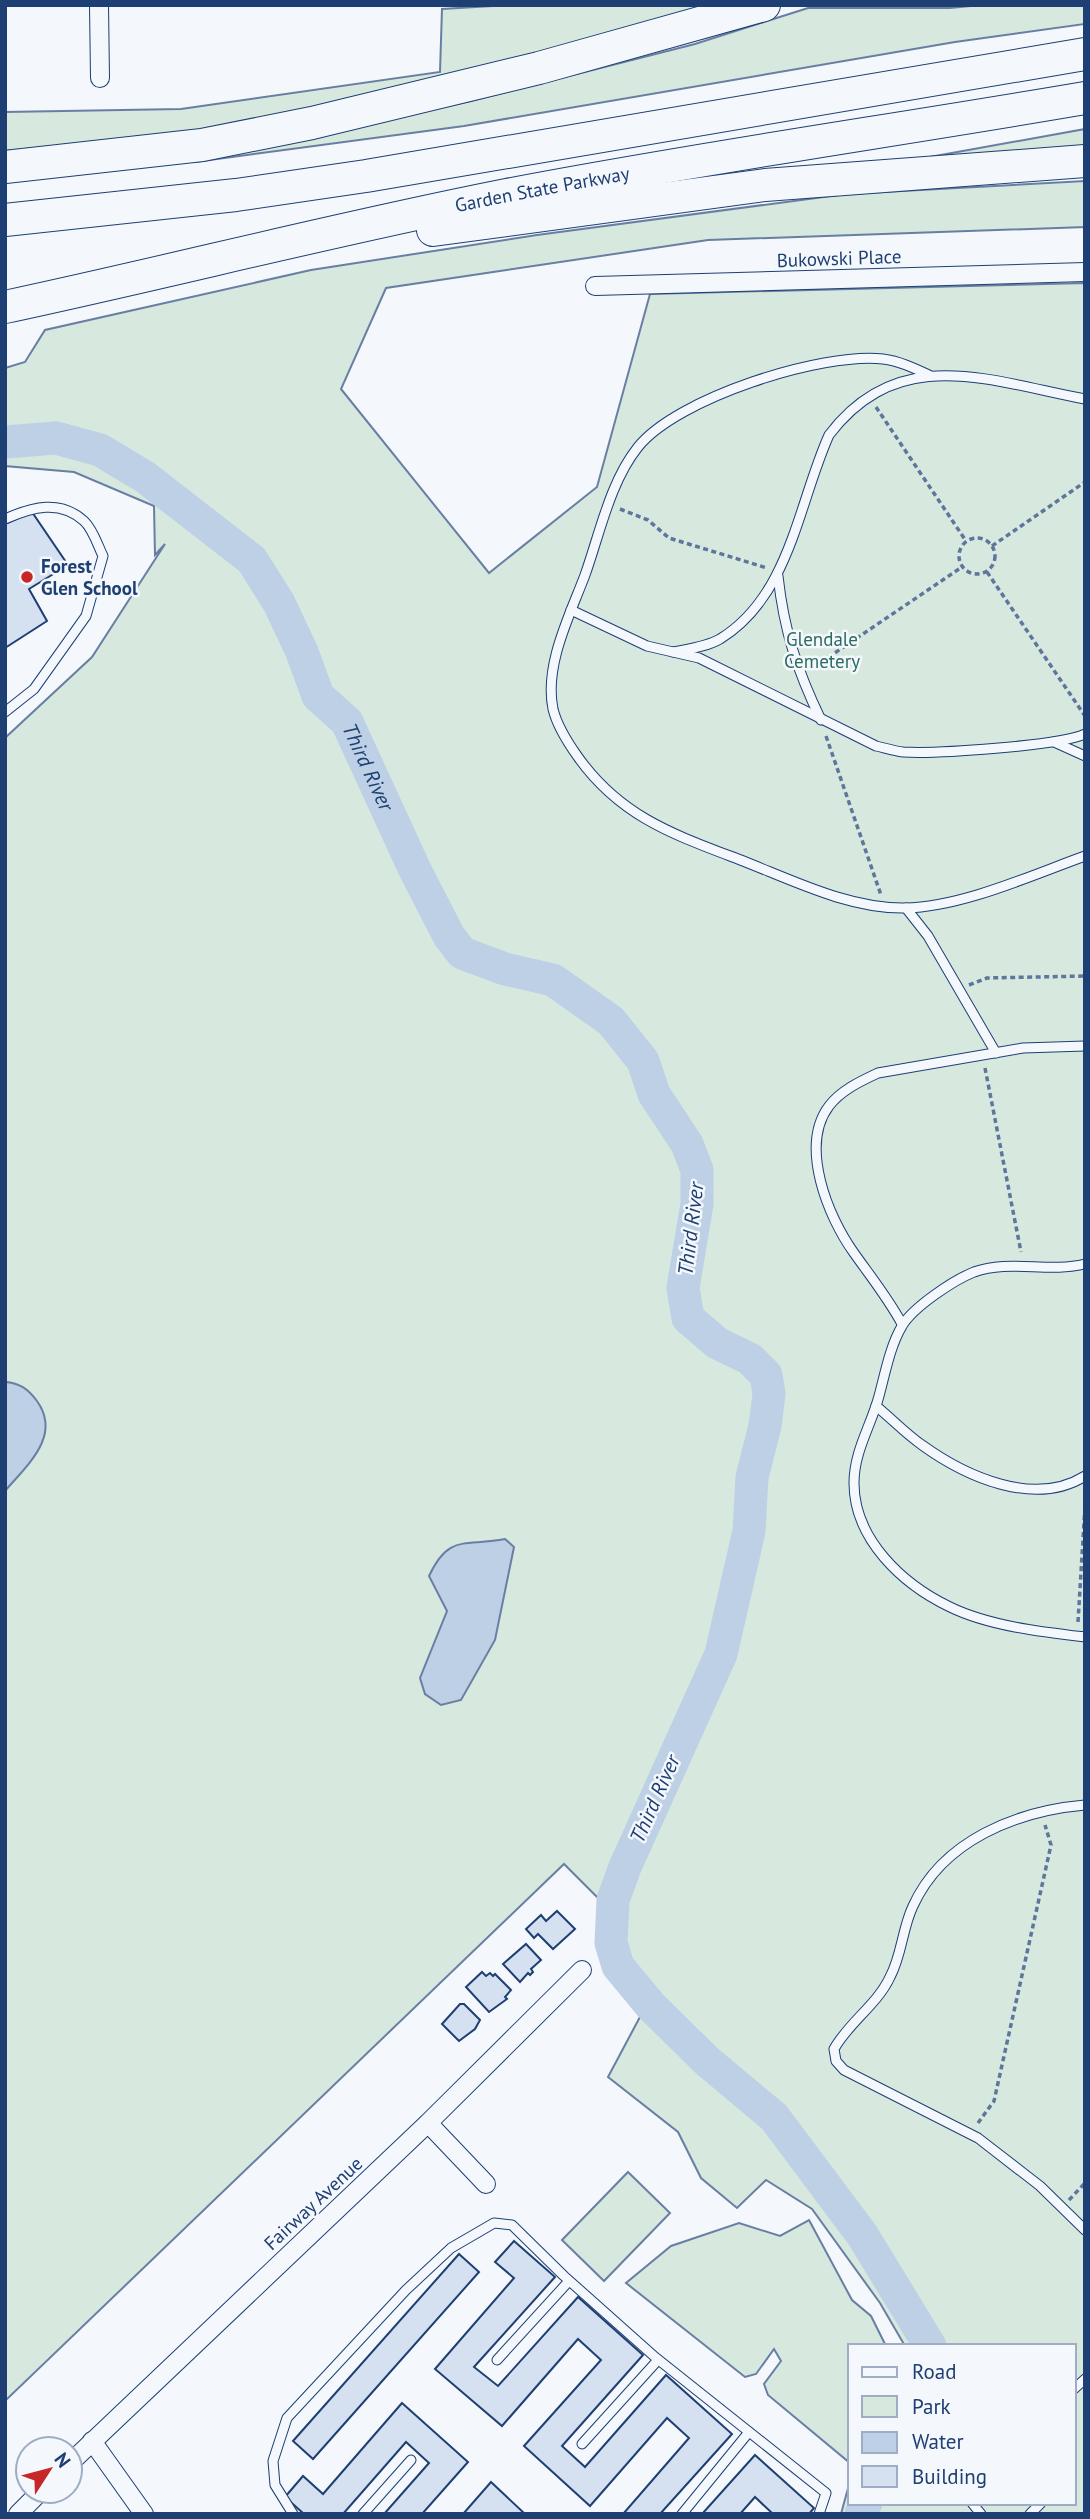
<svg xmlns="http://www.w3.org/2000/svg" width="1090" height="2519" viewBox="0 0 1090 2519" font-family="'PT Sans',sans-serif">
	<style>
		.green { fill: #d7e8df; stroke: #687fa3; stroke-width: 2 }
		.water { fill: #bed0e5; stroke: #687fa3; stroke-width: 2 }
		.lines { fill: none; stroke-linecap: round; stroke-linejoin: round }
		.river { stroke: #bed0e5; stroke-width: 33 }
		.building { fill: #d5e0f0; stroke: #1d3f73; stroke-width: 2 }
		.lane-casing { stroke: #1d3f73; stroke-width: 11 }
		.street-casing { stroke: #1d3f73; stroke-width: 20 }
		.highway-casing { stroke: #1d3f73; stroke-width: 34 }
		.path { stroke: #5e769c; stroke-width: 3.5; stroke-dasharray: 5 3.5; stroke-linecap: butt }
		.lane { stroke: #f4f7fb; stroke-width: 9 }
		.street { stroke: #f4f7fb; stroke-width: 18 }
		.highway { stroke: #f4f7fb; stroke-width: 32 }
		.poi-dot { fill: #c62828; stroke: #f4f7fb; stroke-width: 2.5 }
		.labels { text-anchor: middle; stroke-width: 5; stroke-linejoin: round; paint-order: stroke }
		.street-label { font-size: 19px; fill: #1d3f73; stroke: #f4f7fb }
		.poi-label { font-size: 19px; font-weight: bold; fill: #1d3f73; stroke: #f4f7fb; text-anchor: start }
		.park-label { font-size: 19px; fill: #2c6c60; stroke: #f4f7fb }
		.water-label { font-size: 21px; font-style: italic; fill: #1d3f73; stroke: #f4f7fb }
	</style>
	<rect width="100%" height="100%" fill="#f4f7fb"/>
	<g class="green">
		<path d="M511 5H725L286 123 5 151V112L181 109 440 72 442 9Z"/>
		<path d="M981 5H1085V24L955 42 464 126 195 162 471 101 695 44 808 8H950Z"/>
		<path d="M1085 129V152L902 162Z"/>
		<path d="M1085 181V227L708 240 386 288 341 389 489 573 597 487 650 294 1085 283V2514H841L850 2481V2503H1074V2346H905L880 2303 812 2209 766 2180 737 2208 701 2178 678 2132 608 2077 641 2015 607 1961 601 1901 564 1864 5 2401V738L92 657 165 544 155 555 154 506 74 472 5 466V368L25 362 45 330 311 270 537 235 846 194Z"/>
		<path d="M628 2172 670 2213 604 2281 562 2240Z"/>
		<path d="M809 2220 852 2300 871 2316 886 2346H850V2463L768 2395 764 2384 781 2361 774 2349 756 2374 745 2377 626 2283 671 2246 739 2223 780 2236Z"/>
	</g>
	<g class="water">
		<path d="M5 1382C20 1383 28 1389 37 1401 62 1436 27 1465 5 1491Z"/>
		<path d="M505 1539 514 1547 495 1640 461 1700 441 1705 425 1694 420 1678 447 1611 429 1576C449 1533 465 1547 505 1539Z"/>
	</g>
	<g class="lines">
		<g class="river">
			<path id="s1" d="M5 442 56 438 100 450 145 477 252 560 279 603 302 652 318 696 347 722 415 870 449 936 462 953 505 969 553 980 611 1021 643 1061 654 1094 687 1144 697 1170V1204L683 1288 688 1318 717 1343 750 1359 766 1375 769 1394 765 1426 752 1477 749 1531 721 1654 625 1867 613 1900 611 1943 618 1966 651 2006 707 2061 774 2117 863 2236 930 2346"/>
			<path d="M861 2514 866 2503"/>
		</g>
	</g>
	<g class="building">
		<path d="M32 512 68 565 29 589 47 621 5 648V524Z"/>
		<path d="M557 1911 575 1929 553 1949 538 1934 534 1938 526 1929 541 1915 546 1921Z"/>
		<path d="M526 1944 541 1960 531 1969 533 1972 530 1975 528 1973 520 1982 503 1964Z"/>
		<path d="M482 1972 486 1976 490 1973 493 1976 495 1974 511 1990 505 1997 507 1999 489 2012 466 1987Z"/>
		<path d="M460 2004H464L480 2020 475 2029 459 2041 442 2024Z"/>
		<path d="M514 2241 555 2277 474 2367 498 2386 578 2297 643 2355 562 2446 585 2467 666 2375 732 2434 660 2514H623L689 2438 667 2418 590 2506 524 2446 601 2360 578 2339 502 2426 435 2369 514 2278 495 2262Z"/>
		<path d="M459 2254 479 2272 313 2459 293 2441Z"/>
		<path d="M402 2403 468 2462 422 2514H384L429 2463 406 2442 343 2514H304L285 2497 303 2476 323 2494Z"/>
		<path d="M755 2455 814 2508 809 2514H773L755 2497 740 2514H702Z"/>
		<path d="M491 2482 525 2514H463Z"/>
	</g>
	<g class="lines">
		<g class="lane-casing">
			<g id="lane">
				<path d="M929 375C914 368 899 361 883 359 822 352 677 398 638 447 610 482 600 533 585 575 570 615 544 665 553 709 557 726 568 743 578 757 620 816 672 834 738 859 790 879 848 909 905 908 962 907 1032 875 1085 856"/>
				<path d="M5 519C32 507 60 499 84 521 93 529 98 546 103 556L86 616 34 689 5 712"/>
				<path d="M778 576C784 631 797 670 821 720"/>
				<path d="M571 610 647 646 699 658 876 746C885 748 894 751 903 752 934 754 1059 746 1085 734"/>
				<path d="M673 652C688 649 706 647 720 639 790 596 798 504 829 435 899 343 989 381 1085 399"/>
				<path d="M1054 742 1085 756"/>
				<path d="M906 908 928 936 996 1053"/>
				<path d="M1085 1264C1048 1273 1009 1259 974 1272 954 1280 913 1307 902 1326 890 1346 885 1374 879 1396 871 1426 854 1451 854 1483 854 1539 902 1584 950 1607 989 1626 1042 1632 1085 1637"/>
				<path d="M902 1324C888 1298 871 1277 854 1253 828 1217 799 1146 829 1106 841 1090 861 1081 878 1073L1023 1048 1085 1046"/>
				<path d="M876 1406C892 1419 906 1434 922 1445 965 1476 1034 1508 1085 1476"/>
				<path d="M1085 1805C1017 1811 943 1840 913 1906 902 1929 902 1955 890 1977 877 2005 849 2022 834 2049L836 2061 844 2070 978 2138 1040 2186 1085 2230"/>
				<path d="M497 2360 569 2281"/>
				<path d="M1074 2389 1085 2379"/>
				<path d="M582 2444 658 2360"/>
				<path d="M972 2503 981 2514"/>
				<path d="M293 2514 275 2485 273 2461 287 2418 406 2290 451 2248 494 2223 512 2225 564 2276 655 2357 826 2493 819 2514"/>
				<path d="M363 2514 411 2460"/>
				<path d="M682 2514 749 2432"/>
				<path d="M1030 2514 1041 2503"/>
			</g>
		</g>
		<g class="street-casing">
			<g id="street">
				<path d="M99 5 100 78"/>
				<path d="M595 286 1085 272"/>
				<path d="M428 2123 486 2184"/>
				<path d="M92 2441 144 2514"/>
				<path d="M70 2463 428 2123 582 1970"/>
				<path d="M18 2514 41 2491"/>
			</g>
		</g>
		<g class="highway-casing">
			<g id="highway">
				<path d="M5 167 202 145 312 123 539 68 764 5"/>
				<path d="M5 220 236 195 366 176 1085 54"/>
				<path d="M433 230 765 185 1085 161"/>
				<path id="s2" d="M5 307C173 271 339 228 507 195 699 158 892 131 1085 98"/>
			</g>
		</g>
		<g class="path">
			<path d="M876 407 966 541"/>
			<path d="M620 509 648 520 669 538 767 568"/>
			<circle cx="977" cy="556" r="18"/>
			<path d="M992 546 1085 482"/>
			<path d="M987 572 1085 716"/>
			<path d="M814 667 962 567"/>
			<path d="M826 736 881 895"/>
			<path d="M969 985 987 978 1085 976"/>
			<path d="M985 1068 1021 1252"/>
			<path d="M1078 1622 1085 1506"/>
			<path d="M978 2123 994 2101 1051 1845 1045 1825"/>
			<path d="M1069 2200 1085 2183"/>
		</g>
		<use href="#lane" class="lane"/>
		<use href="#street" class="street"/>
		<use href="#highway" class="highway"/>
	</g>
	<circle class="poi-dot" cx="27" cy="577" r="7"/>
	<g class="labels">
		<g class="street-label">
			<text dy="7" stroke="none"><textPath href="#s2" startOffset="550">Garden State Parkway</textPath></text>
			<text transform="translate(839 258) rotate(-2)" y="7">Bukowski Place</text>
			<text transform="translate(313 2203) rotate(-43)" y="7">Fairway Avenue</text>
		</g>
		<g class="poi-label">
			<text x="41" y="573">Forest<tspan x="41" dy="22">Glen School</tspan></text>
		</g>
		<g class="park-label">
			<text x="822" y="646">Glendale<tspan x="822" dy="22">Cemetery</tspan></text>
		</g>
		<g class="water-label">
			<text dy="7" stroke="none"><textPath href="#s1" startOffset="525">Third River</textPath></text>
			<text transform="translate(691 1229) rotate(-83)" y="7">Third River</text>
			<text transform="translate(655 1799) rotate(-66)" y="7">Third River</text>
		</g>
	</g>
	<rect width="1090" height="2519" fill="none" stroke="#1d3f73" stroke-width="14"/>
	<rect x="848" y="2344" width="228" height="161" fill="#f4f7fb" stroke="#9eadc5" stroke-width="2"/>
	<rect x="862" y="2367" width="35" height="10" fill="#f4f7fb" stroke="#9eadc5" stroke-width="2"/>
	<text x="912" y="2379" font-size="21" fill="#1d3f73">Road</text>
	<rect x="862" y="2396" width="35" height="21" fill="#d7e8df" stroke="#9eadc5" stroke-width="2"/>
	<text x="912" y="2414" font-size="21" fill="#1d3f73">Park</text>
	<rect x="862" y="2432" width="35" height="21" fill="#bed0e5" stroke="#9eadc5" stroke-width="2"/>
	<text x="912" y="2449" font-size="21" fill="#1d3f73">Water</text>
	<rect x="862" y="2466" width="35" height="21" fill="#d5e0f0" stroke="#9eadc5" stroke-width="2"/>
	<text x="912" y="2484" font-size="21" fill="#1d3f73">Building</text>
	<g transform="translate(49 2470) rotate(54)"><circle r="33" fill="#f4f7fb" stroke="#9eadc5" stroke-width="2"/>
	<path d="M0-5L12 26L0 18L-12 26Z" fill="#c62828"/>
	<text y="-10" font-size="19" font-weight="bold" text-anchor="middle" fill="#1d3f73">N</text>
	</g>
</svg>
